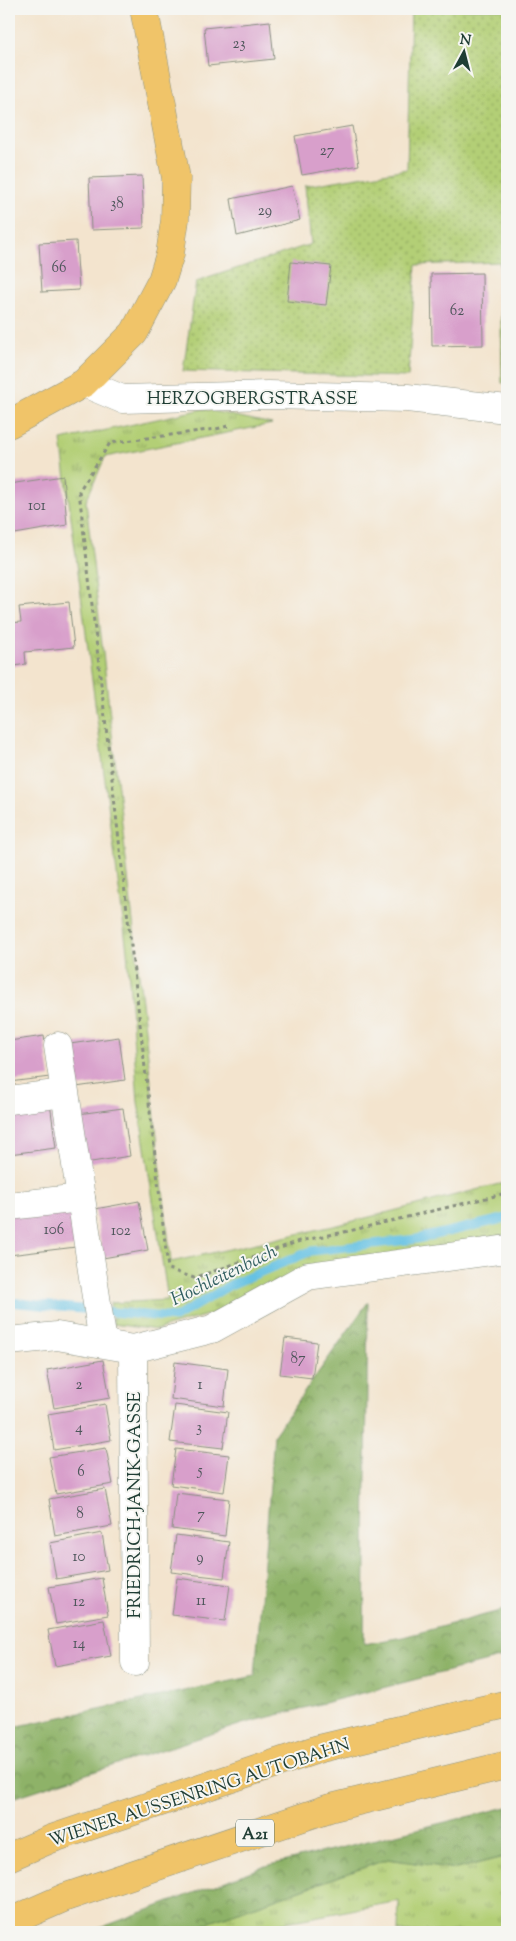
<svg xmlns="http://www.w3.org/2000/svg" width="516" height="1941" viewBox="0 0 516 1941" font-family="'Sorts Mill Goudy',serif">
	<style>
		.grass { fill: url(#grass-tufts); stroke: #698655 }
		.forest { fill: url(#forest-crowns); stroke: #56784e }
		.garden { fill: url(#garden-dots); stroke: #698655 }
		.lines { fill: none; stroke-linecap: round; stroke-linejoin: round }
		.stream { stroke: #65c1e3; stroke-width: 9 }
		.building { fill: #d89fcb }
		.minor-casing { stroke: #899081; stroke-width: 29 }
		.major-casing { stroke: #899081; stroke-width: 29 }
		.highway-casing { stroke: #899081; stroke-width: 29 }
		.path { stroke: #899081; stroke-width: 3; stroke-dasharray: 4 4; stroke-linecap: butt }
		.minor { stroke: #fff; stroke-width: 28 }
		.major { stroke: #f0c469; stroke-width: 28 }
		.highway { stroke: #f0c469; stroke-width: 28 }
		.labels { text-anchor: middle; stroke-width: 4; stroke-linejoin: round; paint-order: stroke }
		.number-label { font-size: 15px; fill: #4d565a }
		.shield { fill: #f6f6f2; stroke: #60746d; stroke-width: 1 }
		.shield-label { font-size: 16px; font-weight: bold; fill: #1f3d34 }
		.street-label { font-size: 18px; fill: #1f3d34; stroke: #f6f6f2 }
		.water-label { font-size: 19px; font-style: italic; fill: #305e60; stroke: #f6f6f2 }
	</style>
	<defs>
		<pattern id="grass-tufts" width="24" height="20" patternUnits="userSpaceOnUse" patternTransform="scale(1.25)"><rect width="24" height="20" fill="#b3cf76"/><path d="M3 7l-1-3M5 7V3M7 7l1-3M15 17l-1-3M17 17v-4M19 17l1-3" fill="none" stroke="#91a962"/></pattern>
		<pattern id="forest-crowns" width="20" height="18" patternUnits="userSpaceOnUse" patternTransform="scale(1.25)"><rect width="20" height="18" fill="#8eb267"/><path d="M2 6a3 3 0 1 1 6 0M12 15a3 3 0 1 1 6 0" fill="none" stroke="#739256"/></pattern>
		<pattern id="garden-dots" width="8" height="8" patternUnits="userSpaceOnUse" patternTransform="scale(1.25)"><rect width="8" height="8" fill="#b3cf76"/><path d="M2 2h.1M6 6h.1" fill="none" stroke="#91a962" stroke-width="1.8" stroke-linecap="round"/></pattern>
	</defs>
	<rect width="100%" height="100%" fill="#f6f6f2"/>
	<filter id="ink" filterUnits="userSpaceOnUse"><feTurbulence type="fractalNoise" baseFrequency=".02" numOctaves="2"/><feDisplacementMap in="SourceGraphic" scale="10" xChannelSelector="R" yChannelSelector="G"/><feConvolveMatrix kernelMatrix="1 2 1 2 8 2 1 2 1" color-interpolation-filters="sRGB"/></filter>
	<filter id="wash" filterUnits="userSpaceOnUse"><feTurbulence type="fractalNoise" baseFrequency=".0096" numOctaves="4" result="noise"/><feDisplacementMap in="SourceGraphic" scale="20" xChannelSelector="R" yChannelSelector="G"/><feGaussianBlur stdDeviation="1.12" result="paint"/><feColorMatrix in="noise" values="0 0 0 0 0 0 0 0 0 0 0 0 0 0 0 0 0 1.4 0 .05"/><feComposite in="paint" operator="in"/></filter>
	<g filter="url(#wash)">
		<rect width="100%" height="100%" fill="#f3e4ce"/>
		<g class="grass">
			<path d="M203 409 272 424 105 457 86 501 171 1262 338 1225 507 1182V1234L467 1243 220 1311 157 1330 113 1324 110 1303 168 1300 138 1102 127 951 61 440Z"/>
			<path d="M507 1856V1932H398L399 1901 271 1925V1932H182L388 1859 456 1869Z"/>
		</g>
		<g class="forest">
			<path d="M368 1302 364 1644 403 1637 507 1609V1656L242 1724 9 1799V1728L255 1676 274 1435Z"/>
			<path d="M507 1807V1856L456 1869 388 1859 182 1932H89L266 1866Z"/>
		</g>
		<path class="garden" d="M411 9H507V383H502L500 262 416 265 408 377 183 371 196 282 311 244 305 186 407 169Z"/>
		<g class="lines">
			<path class="stream" d="M9 1302 175 1318 230 1285 311 1251 417 1239 507 1218"/>
		</g>
		<g id="blocks">
			<g class="building">
				<path d="M270 21 274 59 208 66 204 28Z"/>
				<path d="M352 126 359 165 302 175 295 136Z"/>
				<path d="M142 176 144 228 91 230 89 178Z"/>
				<path d="M292 186 300 220 237 236 231 199Z"/>
				<path d="M76 241 79 290 42 292 39 243Z"/>
				<path d="M291 262 331 266 326 305 287 301Z"/>
				<path d="M482 273 483 345 432 346 431 274Z"/>
				<path d="M63 476 67 525 9 535V484Z"/>
				<path d="M69 602 74 647 25 652 26 664 9 667V623L21 622 19 607Z"/>
				<path d="M44 1036 50 1077 9 1082V1041Z"/>
				<path d="M119 1037 125 1080 76 1087 70 1044Z"/>
				<path d="M50 1103 56 1148 9 1154V1109Z"/>
				<path d="M123 1108 130 1156 85 1163 78 1114Z"/>
				<path d="M139 1201 148 1250 103 1258 95 1209Z"/>
				<path d="M71 1206 76 1247 9 1255V1214Z"/>
				<path d="M285 1338 317 1342 312 1378 280 1374Z"/>
				<path d="M103 1360 110 1398 54 1408 47 1370Z"/>
				<path d="M175 1362 228 1369 224 1406 171 1399Z"/>
				<path d="M105 1404 111 1440 54 1450 48 1414Z"/>
				<path d="M175 1405 228 1412 223 1448 170 1442Z"/>
				<path d="M106 1448 113 1484 56 1494 49 1457Z"/>
				<path d="M176 1449 229 1455 224 1492 171 1485Z"/>
				<path d="M105 1489 112 1526 55 1536 49 1499Z"/>
				<path d="M176 1493 229 1499 225 1536 172 1529Z"/>
				<path d="M102 1533 108 1570 56 1579 50 1543Z"/>
				<path d="M176 1535 229 1542 224 1578 171 1572Z"/>
				<path d="M102 1578 108 1615 56 1624 49 1587Z"/>
				<path d="M177 1578 230 1585 225 1621 172 1615Z"/>
				<path d="M104 1620 111 1656 55 1666 48 1630Z"/>
			</g>
		</g>
	</g>
	<g filter="url(#ink)">
		<use href="#blocks" fill-opacity="0" stroke="#899081" stroke-width="1"/>
		<g class="lines">
			<g class="minor-casing">
				<g id="minor">
					<path d="M84 383 122 399 268 395 407 398 507 409"/>
					<path d="M58 1046 103 1343"/>
					<path d="M9 1100 64 1093"/>
					<path d="M9 1206 81 1198"/>
					<path d="M9 1341 57 1336 133 1349 212 1329 308 1276 507 1249"/>
					<path d="M133 1349 135 1662"/>
				</g>
			</g>
			<g class="major-casing">
				<path id="major" d="M9 424 84 383 134 333 162 280 170 254 175 220 176 178 144 9"/>
			</g>
			<g class="highway-casing">
				<g id="highway">
					<path d="M9 1857 51 1839 318 1749 507 1704"/>
					<path d="M9 1922 66 1897 330 1808 507 1765"/>
				</g>
			</g>
			<path class="path" d="M228 426 216 429 110 443 79 491 168 1269 194 1278 300 1241 349 1231 507 1193"/>
			<use href="#minor" class="minor"/>
			<use href="#major" class="major"/>
			<use href="#highway" class="highway"/>
		</g>
	</g>
	<g class="labels">
		<g class="number-label">
			<text x="239" y="48">23</text>
			<text x="327" y="155">27</text>
			<text x="117" y="208">38</text>
			<text x="265" y="215">29</text>
			<text x="59" y="272">66</text>
			<text x="457" y="315">62</text>
			<text x="37" y="510">101</text>
			<text x="54" y="1234">106</text>
			<text x="121" y="1235">102</text>
			<text x="298" y="1363">87</text>
			<text x="79" y="1389">2</text>
			<text x="200" y="1389">1</text>
			<text x="79" y="1432">4</text>
			<text x="199" y="1432">3</text>
			<text x="200" y="1475">5</text>
			<text x="81" y="1476">6</text>
			<text x="80" y="1518">8</text>
			<text x="201" y="1519">7</text>
			<text x="79" y="1561">10</text>
			<text x="200" y="1562">9</text>
			<text x="201" y="1605">11</text>
			<text x="79" y="1606">12</text>
			<text x="79" y="1648">14</text>
		</g>
		<rect class="shield" x="236" y="1819.5" width="38" height="27" rx="4"/>
		<g class="shield-label">
			<text x="255" y="1839">A21</text>
		</g>
		<g class="street-label">
			<text x="252" y="404">HERZOGBERGSTRASSE</text>
			<text transform="translate(134 1505) rotate(-90)" y="6">FRIEDRICH-JANIK-GASSE</text>
			<text transform="translate(199 1792) rotate(-18)" y="6">WIENER AUSSENRING AUTOBAHN</text>
		</g>
		<g class="water-label">
			<text transform="translate(223 1274) rotate(-26)" y="7">Hochleitenbach</text>
		</g>
	</g>
	<rect width="516" height="1941" fill="none" stroke="#f6f6f2" stroke-width="30"/>
	<g transform="translate(464 52) rotate(7)" stroke="#f6f6f2" stroke-width="4" paint-order="stroke">
	<path d="M0-4L9 19L0 12L-9 19Z" fill="#1f3d34"/>
	<text y="-8" font-size="14" font-weight="bold" text-anchor="middle" fill="#1f3d34">N</text>
	</g>
</svg>
